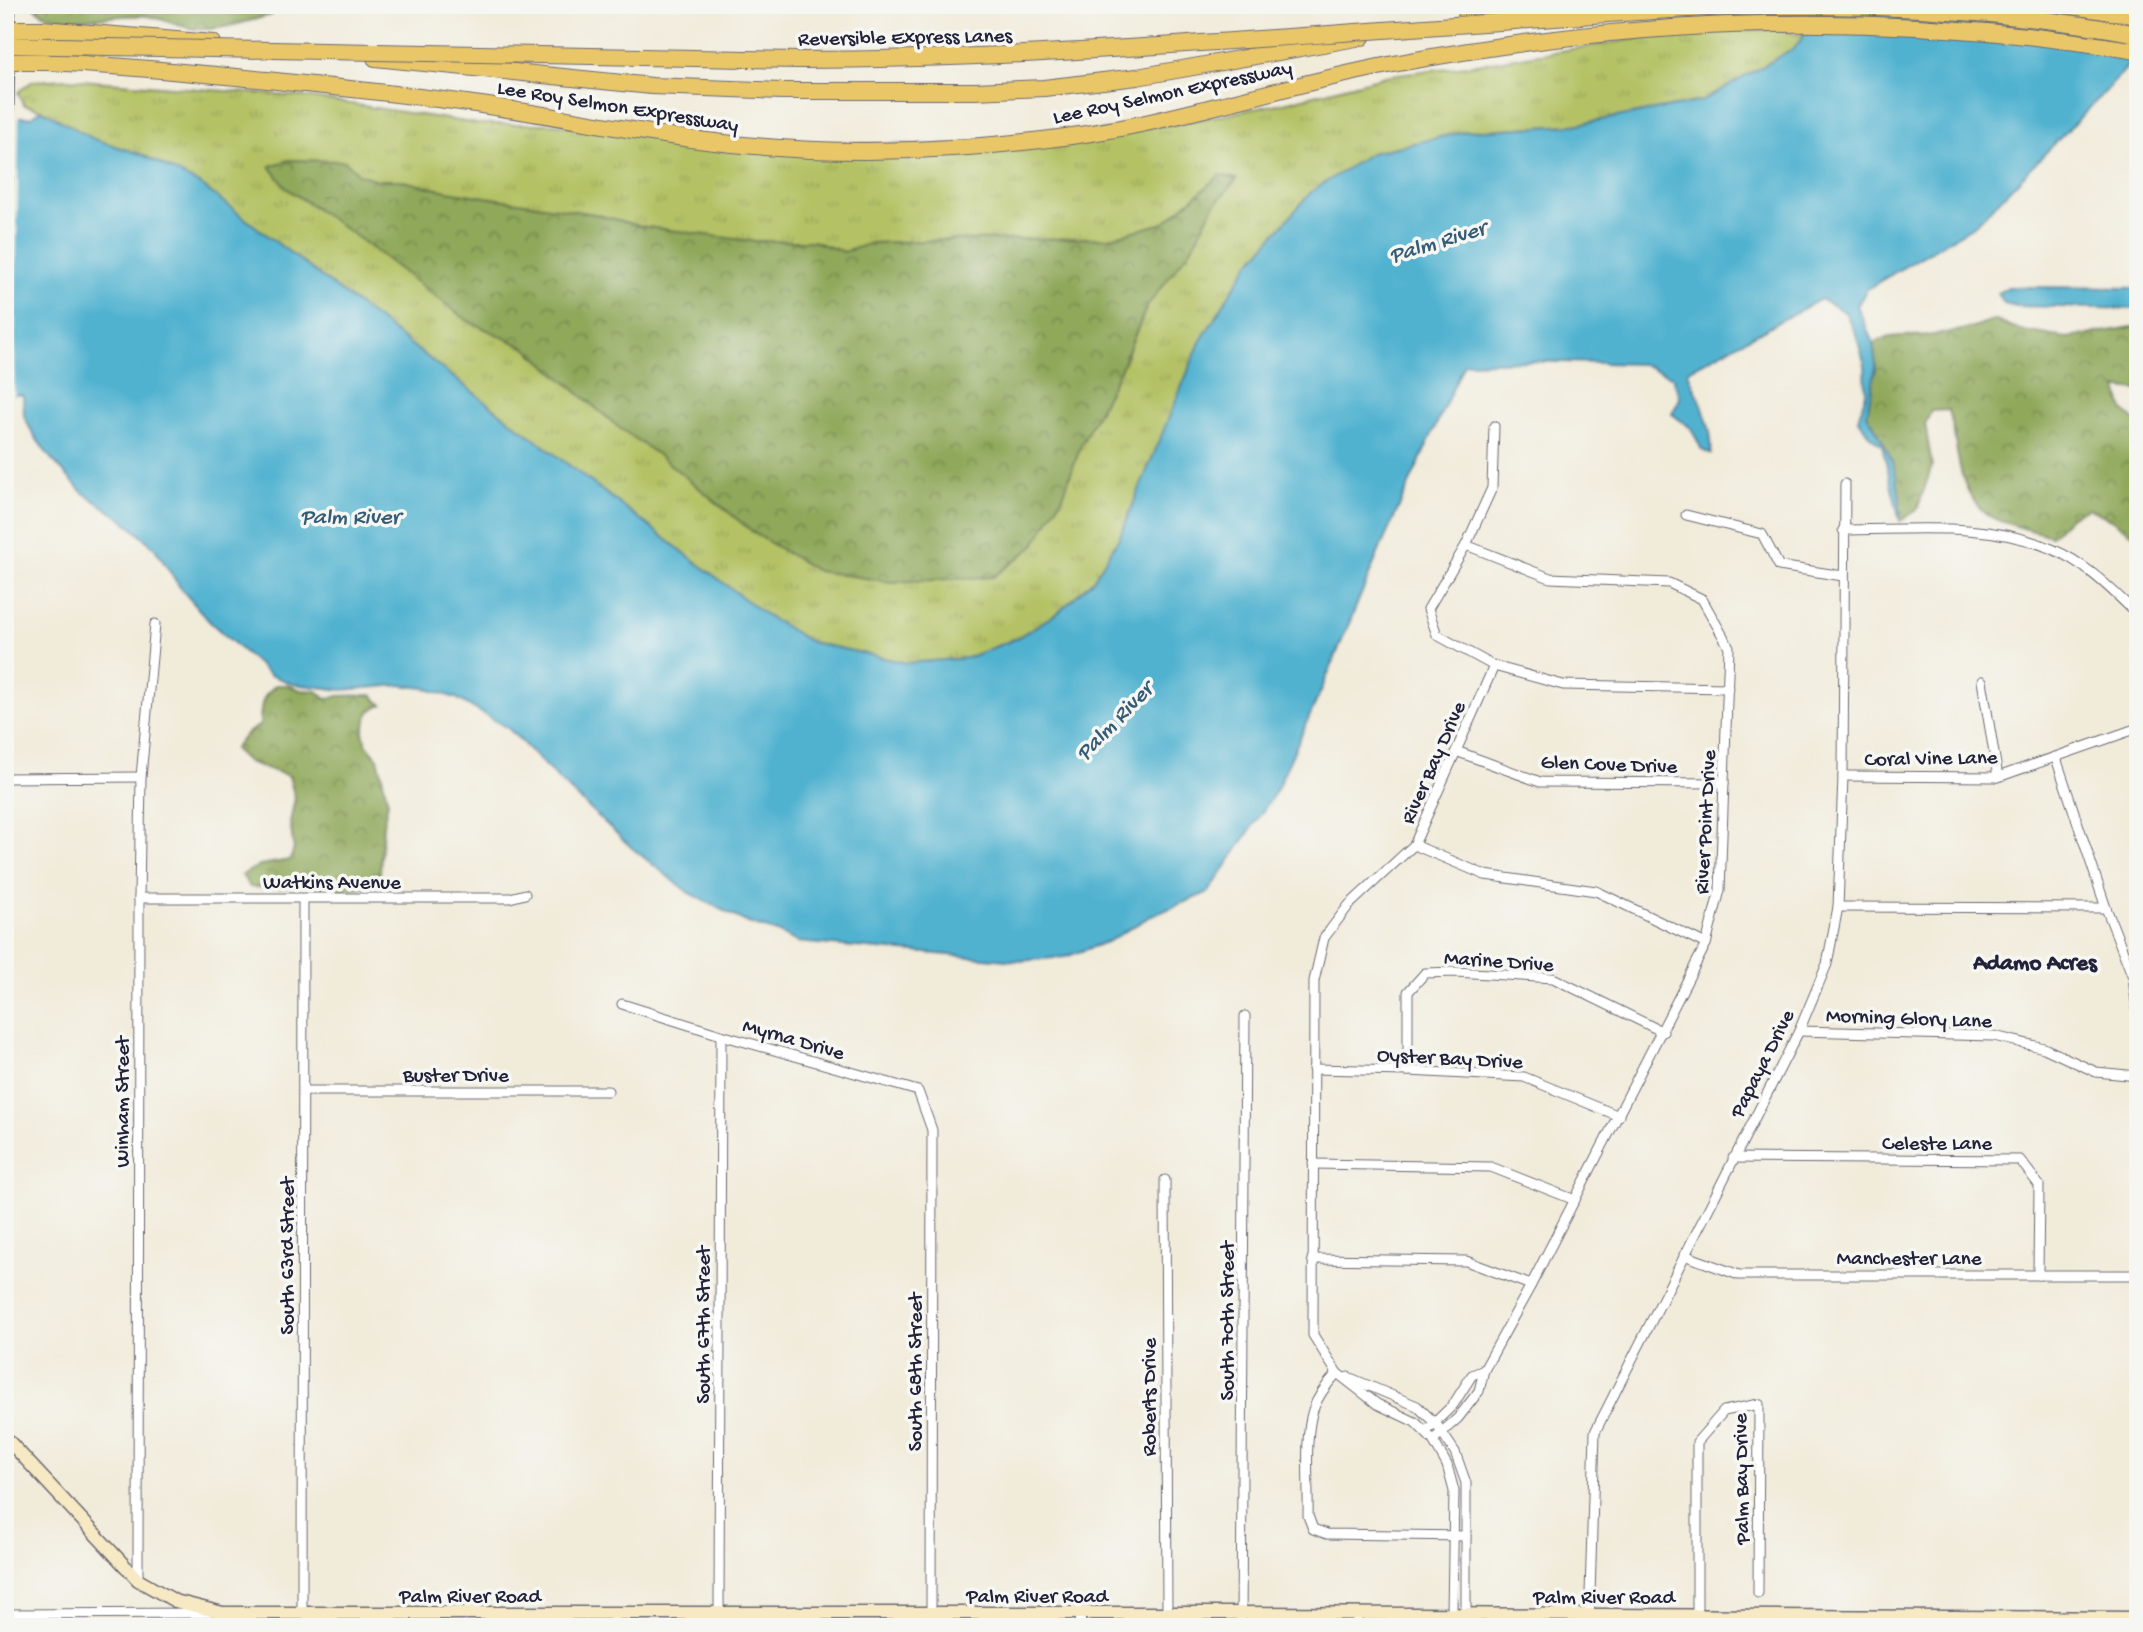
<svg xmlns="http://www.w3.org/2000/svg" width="2143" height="1632" viewBox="0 0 2143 1632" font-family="'Gochi Hand',sans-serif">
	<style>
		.grass { fill: url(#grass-tufts); stroke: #6b7250; stroke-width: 2 }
		.forest { fill: url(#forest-crowns); stroke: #58654a; stroke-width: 2 }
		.water { fill: #51b2d0; stroke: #3a6a86; stroke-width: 2 }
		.pier { fill: #f1ebda }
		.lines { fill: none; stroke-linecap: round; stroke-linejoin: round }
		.street-casing { stroke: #6a6873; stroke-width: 11 }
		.secondary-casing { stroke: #6a6873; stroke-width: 15 }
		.highway-casing { stroke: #6a6873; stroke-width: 18 }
		.street { stroke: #fff; stroke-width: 9 }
		.secondary { stroke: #f6e9c3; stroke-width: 12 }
		.highway { stroke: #e9c769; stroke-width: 16 }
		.highway-bridge-casing { stroke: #6a6873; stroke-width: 18; stroke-linecap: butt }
		.highway-bridge { stroke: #e9c769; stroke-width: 16 }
		.labels { text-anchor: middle; stroke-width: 7; stroke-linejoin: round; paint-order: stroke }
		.street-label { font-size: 21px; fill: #22223b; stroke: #f6f6f2 }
		.water-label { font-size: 23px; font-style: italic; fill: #355c77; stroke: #f6f6f2 }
		.neighbourhood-label { font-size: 23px; font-weight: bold; fill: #22223b; stroke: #f6f6f2 }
	</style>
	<defs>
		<pattern id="grass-tufts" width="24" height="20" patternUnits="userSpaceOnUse" patternTransform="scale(1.75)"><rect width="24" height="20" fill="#b4c265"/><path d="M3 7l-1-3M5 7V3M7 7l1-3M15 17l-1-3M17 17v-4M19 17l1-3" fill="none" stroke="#9aa659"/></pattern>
		<pattern id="forest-crowns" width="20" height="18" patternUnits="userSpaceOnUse" patternTransform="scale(1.75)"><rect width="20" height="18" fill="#8fa85a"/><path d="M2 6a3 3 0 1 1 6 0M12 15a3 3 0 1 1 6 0" fill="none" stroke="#74884c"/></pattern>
	</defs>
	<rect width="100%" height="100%" fill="#f6f6f2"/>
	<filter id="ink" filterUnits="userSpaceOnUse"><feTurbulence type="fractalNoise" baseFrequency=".0143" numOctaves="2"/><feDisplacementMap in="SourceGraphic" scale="14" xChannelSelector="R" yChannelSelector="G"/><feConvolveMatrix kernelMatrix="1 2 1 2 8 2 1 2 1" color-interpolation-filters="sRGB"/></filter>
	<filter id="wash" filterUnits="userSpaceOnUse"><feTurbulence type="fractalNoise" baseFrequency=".00686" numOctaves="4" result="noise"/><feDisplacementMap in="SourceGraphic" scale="28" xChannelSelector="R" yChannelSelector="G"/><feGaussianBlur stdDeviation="1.57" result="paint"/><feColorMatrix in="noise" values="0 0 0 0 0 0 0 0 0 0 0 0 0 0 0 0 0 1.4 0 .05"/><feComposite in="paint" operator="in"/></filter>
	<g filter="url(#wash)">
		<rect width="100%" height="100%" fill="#f1ebda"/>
		<path class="grass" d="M1729 30H1780L1804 36 1793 49 1702 101 1574 125 1466 131 1371 153 1093 580 1059 612 1015 639 967 658 907 663 811 642 767 616 201 185 143 155 94 140 42 110 24 105 18 92 33 81 67 79 306 97 478 124H551L757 142 953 145 1176 124 1288 102 1390 75 1458 67 1642 38Z"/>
		<g class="forest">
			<path d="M32 5H262L271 15C248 21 220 31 196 29 179 27 164 19 148 16 117 12 53 31 32 5Z"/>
			<path d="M289 160 345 161 359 174 377 180H399L447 191 595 214 640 226 750 241H813L844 252 871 243 946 240 1108 238 1164 223 1220 175 1237 179 1214 205 1191 249 1147 306 1122 366 1081 445 1063 496 1034 546 993 577 892 582 817 571 754 533 661 457 618 427 526 348 468 321 357 237 286 188 270 166Z"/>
			<path d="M1993 320 2023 331 2067 338 2138 326V390L2117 388 2123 410 2138 423V538L2111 519 2088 508 2071 516 2051 536C2036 531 1999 523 1988 515 1955 491 1959 446 1949 410L1931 411 1925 424 1932 466 1917 510 1900 521C1902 476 1890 451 1867 414L1876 366 1873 343C1889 333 1913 337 1933 335 1955 333 1973 328 1993 320Z"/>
			<path d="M276 685H287L301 690 317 691 326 699 336 696 372 695 382 705 369 711 363 733 367 745 378 758 388 802 383 825 380 873 375 884 339 892 323 889 310 883 283 888 250 887 242 875 260 865 290 860 294 849 290 823 295 798 289 776 248 762 234 749 246 734 260 725C261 705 260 698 276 685Z"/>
		</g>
		<g class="water">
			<path d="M2138 5V55L2105 92 1975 225 1867 289 1857 306 1873 343 1876 366 1867 414C1890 452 1902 475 1900 521L1882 445 1870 436 1858 419 1866 393 1865 365 1856 334 1845 312 1821 299 1687 371C1698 397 1714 426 1711 454L1702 450 1691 428 1672 414 1680 398 1673 377 1642 364 1522 361 1464 363 1380 549 1323 686 1276 791 1209 892 1149 917 1109 941 1065 957 1019 961 797 942 777 932 748 923 689 893 632 848 560 781 509 729 456 698 424 688 401 685 342 690 293 684 270 675 210 622 181 589 154 547 122 519 82 492 49 456 33 434 24 416 23 395 5 394V117H31L42 110 94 139 143 155 201 185 767 616 811 642 907 663 967 658 1015 639 1059 612 1093 580 1120 536 1200 342 1248 265 1312 191 1371 153 1467 131 1574 125 1702 101 1793 49 1804 36 1791 15Z"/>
			<path d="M2008 287 2138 288V309L2017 306 2004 303 1998 293Z"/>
		</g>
		<path class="pier" d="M5 114H19L14 398H5Z"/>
	</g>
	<g filter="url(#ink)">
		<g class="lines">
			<g class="street-casing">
				<g id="street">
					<path d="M1494 426 1492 488 1466 545 1428 609 1437 635 1494 666 1563 685 1728 688"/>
					<path d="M1686 515 1762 534 1779 566 1843 576"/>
					<path d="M1843 530C1912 530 1988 521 2052 549 2086 563 2112 590 2138 615"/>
					<path d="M1982 681 1998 777"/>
					<path d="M1456 751 1540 782 1724 783"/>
					<path d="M2056 758 2106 908 2133 977 2138 1019"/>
					<path d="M1843 776 1998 777 2138 728"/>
					<path d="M5 778 141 777"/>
					<path d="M1414 845 1485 875 1596 891 1706 944"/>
					<path d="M139 898H510L525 894"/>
					<path d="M1838 907 2106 908"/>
					<path d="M622 1004 721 1035 918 1091 932 1130 931 1614"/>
					<path d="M1799 1031 1994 1036 2044 1048 2096 1072 2138 1076"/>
					<path d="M1313 1069 1408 1071 1524 1077 1619 1116"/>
					<path d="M1408 1071V992L1425 973 1456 972 1553 978 1663 1032"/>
					<path d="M304 1091H608"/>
					<path d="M1733 1158 2020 1160 2039 1185 2038 1275"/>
					<path d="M1313 1164 1491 1167 1575 1200"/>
					<path d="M1165 1180 1167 1614"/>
					<path d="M1684 1255 1739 1275H2138"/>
					<path d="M1312 1259 1466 1261 1531 1285"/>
					<path d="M1337 1373C1327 1384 1318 1395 1313 1410 1304 1438 1309 1485 1308 1516L1313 1529 1327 1534 1466 1536"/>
					<path d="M1348 1377 1417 1406 1437 1425 1455 1452 1466 1483V1615"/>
					<path d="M1425 1432 1453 1405 1472 1375 1484 1370"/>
					<path d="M1433 1440 1458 1418 1479 1391 1484 1370 1531 1285 1706 944 1720 890 1729 647 1702 599 1669 583 1550 578 1466 545"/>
					<path d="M138 1580 139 898 141 777 155 624"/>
					<path d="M5 1614 208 1613"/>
					<path d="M302 1614 303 899"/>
					<path d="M719 1614 721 1035"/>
					<path d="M1080 1614 1081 1627"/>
					<path d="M1357 1614V1627"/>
					<path d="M1452 1614 1454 1491 1447 1465 1433 1440 1415 1422 1377 1404 1337 1373 1313 1335 1314 981 1324 938 1349 905 1414 845 1494 666"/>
					<path d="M1474 1615V1627"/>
					<path d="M1697 1616V1442L1724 1411 1759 1404 1758 1593"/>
					<path d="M615 1627V1614"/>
					<path d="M1241 1627 1245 1016"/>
					<path d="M1589 1627 1595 1432 1799 1031 1827 964 1838 907 1843 776 1845 484"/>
				</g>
			</g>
			<g class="secondary-casing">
				<g id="secondary">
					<path d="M8 36 9 5"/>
					<path d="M5 222 8 55"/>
					<path d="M5 1437 138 1580 175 1601 223 1613H1241L2138 1618"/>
				</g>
			</g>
			<g class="highway-casing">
				<g id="highway">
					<path d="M2064 5 2138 16"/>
					<path d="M1466 18 1547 5"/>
					<path d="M42 29 213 43"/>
					<path d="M375 58 652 86 782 91H975L1044 88 1137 77 1362 37"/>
					<path d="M45 62C120 65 193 73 267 80 341 88 415 95 488 106 558 116 628 131 698 140 782 151 867 154 952 148 1015 144 1079 137 1141 124 1228 105 1312 79 1399 63 1651 16 1885 10 2138 51"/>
				</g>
			</g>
			<use href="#street" class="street"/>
			<use href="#secondary" class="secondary"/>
			<use href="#highway" class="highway"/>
			<g class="highway-bridge-casing">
				<g id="highway-bridge">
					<path d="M5 29H42"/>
					<path d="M5 45 800 60C1034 60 1267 37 1500 22 1598 15 1697 6 1796 6 1910 5 2025 14 2138 34"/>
					<path d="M5 62H45"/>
				</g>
			</g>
			<use href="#highway-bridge" class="highway-bridge"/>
		</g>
	</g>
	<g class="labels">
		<g class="street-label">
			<text transform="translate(905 36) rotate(-1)" y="7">Reversible Express Lanes</text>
			<text transform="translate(1172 91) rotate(-12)" y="7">Lee Roy Selmon Expressway</text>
			<text transform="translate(618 105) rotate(9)" y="7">Lee Roy Selmon Expressway</text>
			<text transform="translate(1931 757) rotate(-1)" y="7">Coral Vine Lane</text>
			<text transform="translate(1432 762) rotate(-66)" y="7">River Bay Drive</text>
			<text transform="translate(1609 763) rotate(2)" y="7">Glen Cove Drive</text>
			<text transform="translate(1704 822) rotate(-87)" y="7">River Point Drive</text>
			<text x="332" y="888">Watkins Avenue</text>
			<text transform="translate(1499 960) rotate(4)" y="7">Marine Drive</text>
			<text transform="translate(1909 1017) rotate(2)" y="7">Morning Glory Lane</text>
			<text transform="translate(794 1038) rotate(16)" y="7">Myrna Drive</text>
			<text transform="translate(1450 1057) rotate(3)" y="7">Oyster Bay Drive</text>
			<text transform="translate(1761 1063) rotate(-63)" y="7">Papaya Drive</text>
			<text x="456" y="1081">Buster Drive</text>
			<text transform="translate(121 1102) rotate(-90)" y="7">Winham Street</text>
			<text x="1937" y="1149">Celeste Lane</text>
			<text transform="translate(286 1256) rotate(-90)" y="7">South 63rd Street</text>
			<text x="1909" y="1264">Manchester Lane</text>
			<text transform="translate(1226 1321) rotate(-90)" y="7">South 70th Street</text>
			<text transform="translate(702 1325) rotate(-90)" y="7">South 67th Street</text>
			<text transform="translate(914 1372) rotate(-90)" y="7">South 68th Street</text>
			<text transform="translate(1148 1397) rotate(-90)" y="7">Roberts Drive</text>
			<text transform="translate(1740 1479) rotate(-91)" y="7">Palm Bay Drive</text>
			<text x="470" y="1602">Palm River Road</text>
			<text x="1037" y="1602">Palm River Road</text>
			<text x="1604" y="1603">Palm River Road</text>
		</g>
		<g class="water-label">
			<text transform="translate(1437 240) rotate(-17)" y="8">Palm River</text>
			<text x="350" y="523">Palm River</text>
			<text transform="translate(1113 720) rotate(-46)" y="8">Palm River</text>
		</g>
		<g class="neighbourhood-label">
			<text x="2035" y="969">Adamo Acres</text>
		</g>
	</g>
	<rect width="2143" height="1632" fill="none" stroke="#f6f6f2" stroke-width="28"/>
</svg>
